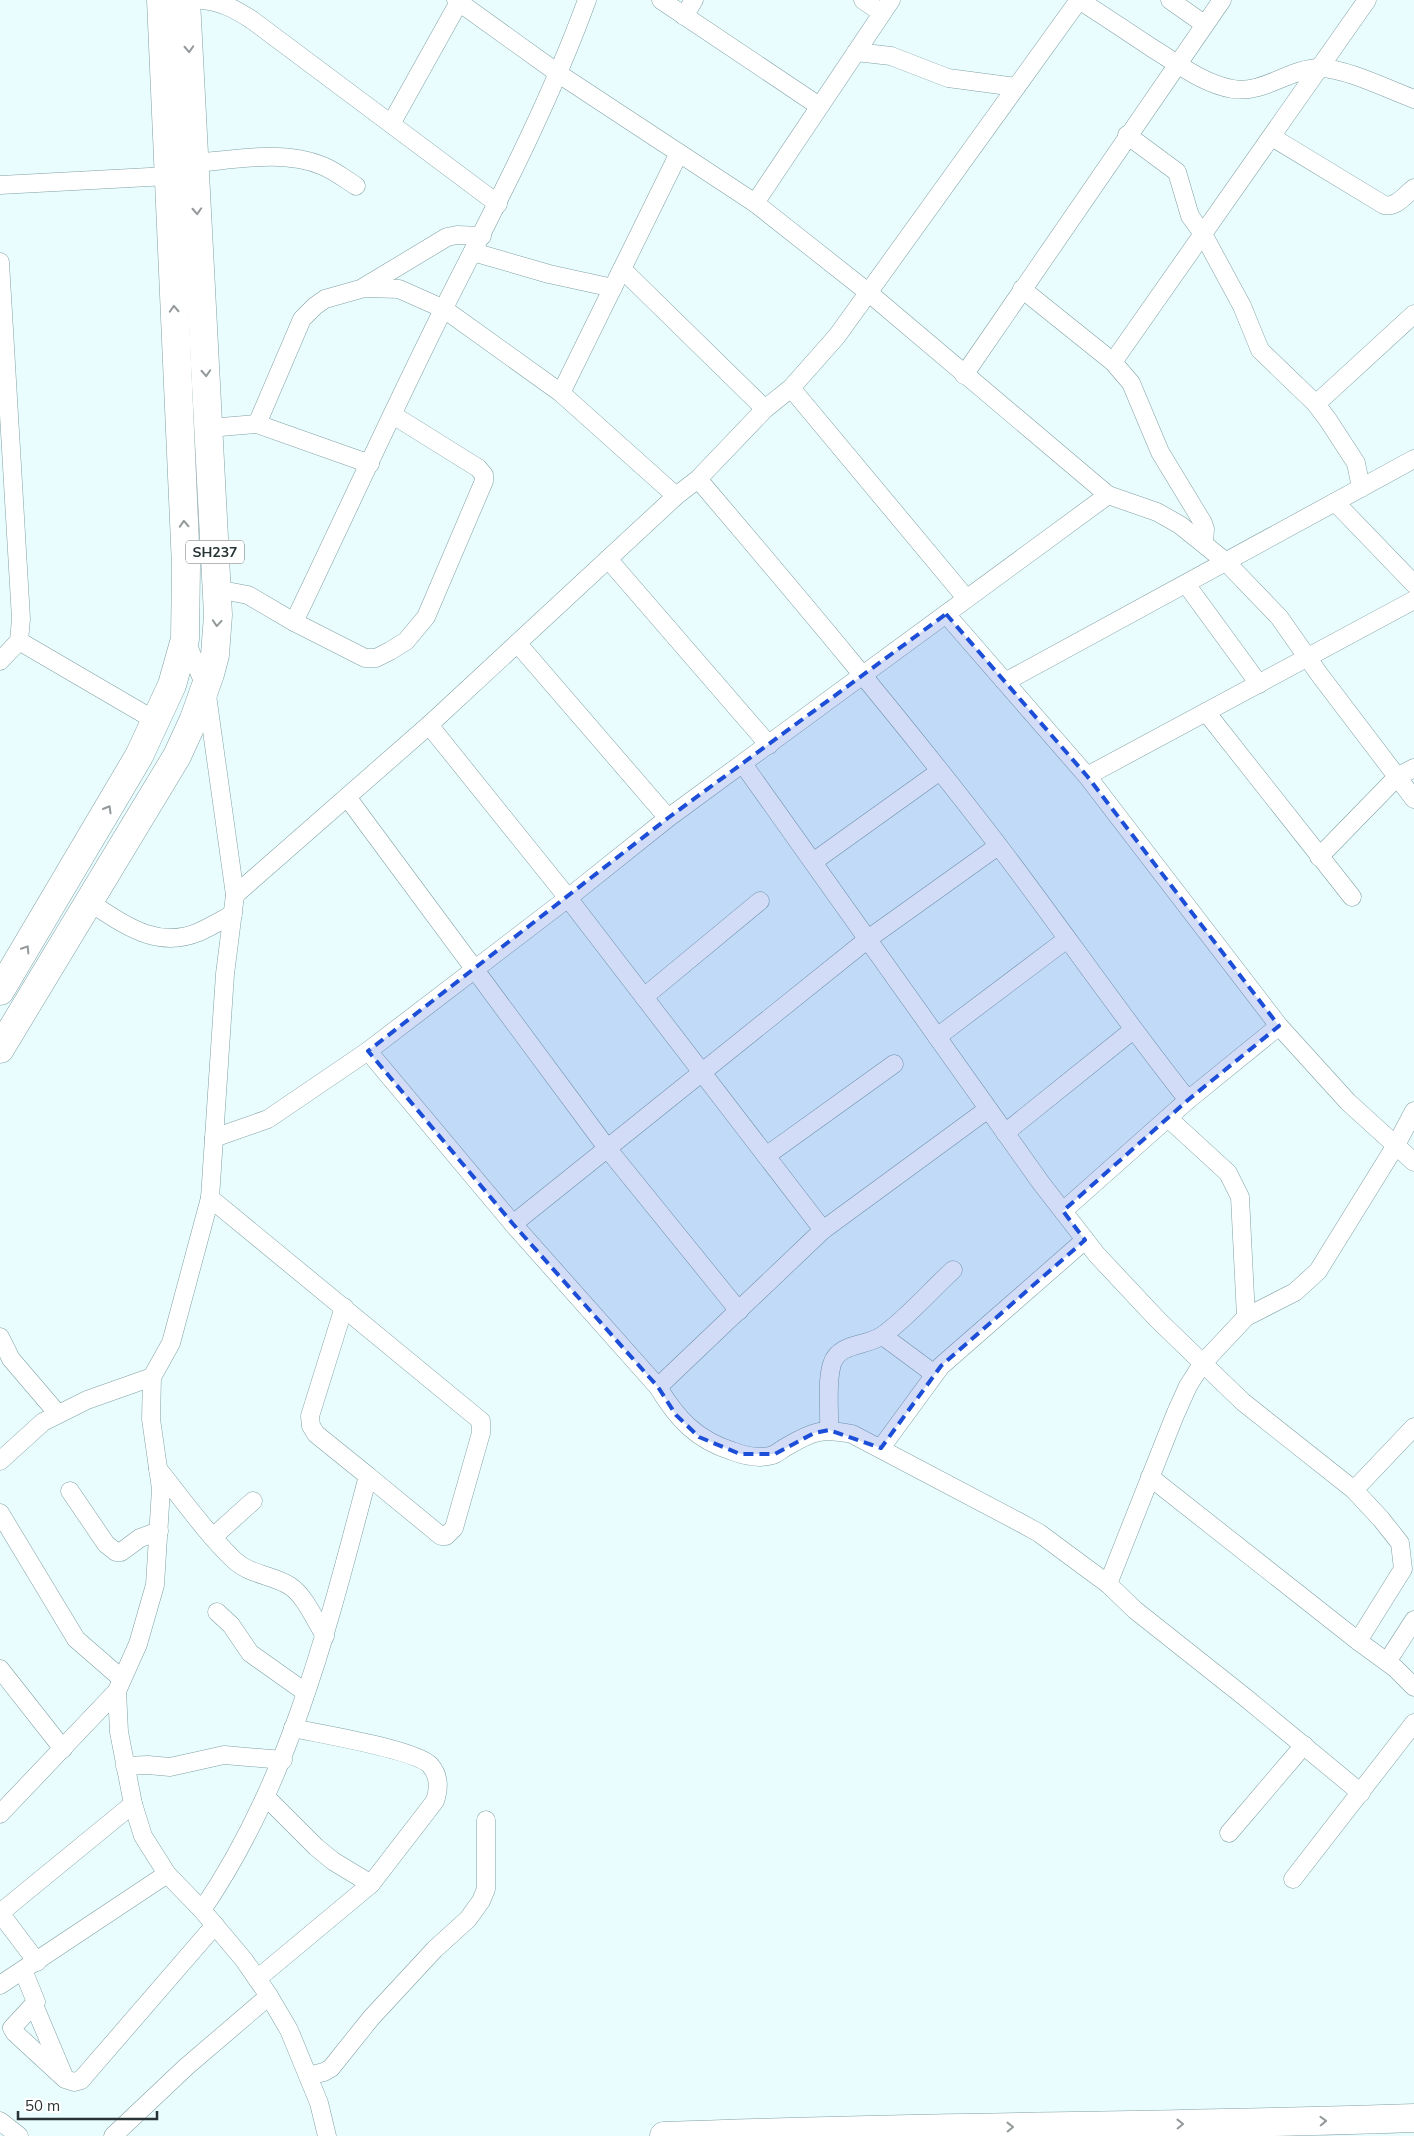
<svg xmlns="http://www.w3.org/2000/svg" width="1414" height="2136" viewBox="0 0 1414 2136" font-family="Mulish,sans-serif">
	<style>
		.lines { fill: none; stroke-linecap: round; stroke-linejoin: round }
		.minor-casing { stroke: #81a0a3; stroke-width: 19 }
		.primary-casing { stroke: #81a0a3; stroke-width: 29 }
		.trunk-casing { stroke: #81a0a3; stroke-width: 29 }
		.minor { stroke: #fff; stroke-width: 18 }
		.primary { stroke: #fff; stroke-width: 28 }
		.trunk { stroke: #fff; stroke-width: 28 }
		.oneway { stroke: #93999a }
		.marked { fill: #1d4ed8; fill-opacity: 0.2; stroke: #1d4ed8; stroke-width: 4; stroke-dasharray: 10 6; stroke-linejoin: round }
		.labels { text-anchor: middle; stroke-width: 5; stroke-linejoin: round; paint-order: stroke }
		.shield { fill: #fff; stroke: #687072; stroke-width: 1 }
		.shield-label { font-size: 14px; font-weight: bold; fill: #273335 }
	</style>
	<rect width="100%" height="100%" fill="#e9fdff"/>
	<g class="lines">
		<g class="minor-casing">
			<g id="minor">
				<path d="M202 0C222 2 235 9 252 20L498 204"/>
				<path d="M456 0 559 74 755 203 869 293 1108 495 1157 512 1180 525 1226 562 1279 617 1319 674 1414 799"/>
				<path d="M661 0 819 106"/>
				<path d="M863 0 882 13"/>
				<path d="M1079 0C1104 16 1128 32 1152 48 1177 63 1203 84 1233 89 1264 94 1290 68 1320 68 1348 69 1387 89 1414 99"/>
				<path d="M1170 0 1204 24"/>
				<path d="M684 16 694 0"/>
				<path d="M856 52 891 56 948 78 1016 87"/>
				<path d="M391 124 459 2"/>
				<path d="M1127 135 1177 172 1190 216 1203 234 1242 306 1260 350 1316 404 1328 420 1356 463 1361 488"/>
				<path d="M1272 137 1384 205C1396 208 1405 195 1414 188"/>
				<path d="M194 163C234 160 284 149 323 166 335 171 345 179 356 186"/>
				<path d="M0 185 168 176"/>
				<path d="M755 203 891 0"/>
				<path d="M473 252 549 274 613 288"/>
				<path d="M0 262 21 619 19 641 0 661"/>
				<path d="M622 269 765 409"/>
				<path d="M364 287 447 237 457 235 482 236"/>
				<path d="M1022 289 1113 362 1367 0"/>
				<path d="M1113 362 1131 383 1160 452 1203 523 1205 529 1204 542"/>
				<path d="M964 375 1222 0"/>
				<path d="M791 388 966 598"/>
				<path d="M561 393 679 153"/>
				<path d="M1316 404 1414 314"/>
				<path d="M257 424 302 319 315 306 325 299 364 288 399 289 444 309 561 393 676 496"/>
				<path d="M209 428 257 424 370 464"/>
				<path d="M698 479C800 599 902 720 998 845 1062 929 1122 1017 1188 1100"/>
				<path d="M1335 502 1414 584"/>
				<path d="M608 559 769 745"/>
				<path d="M1186 584 1259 684"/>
				<path d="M216 589 248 595 294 622 365 658H376L390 651 406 641 426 617 484 481V475L478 468 393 415"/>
				<path d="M946 614 1087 776 1279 1026 1348 1102 1414 1162"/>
				<path d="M294 622C344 518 392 412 444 308 495 207 548 107 587 0"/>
				<path d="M185 639 206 688 235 895 225 974 210 1198 171 1343 152 1377 151 1419 161 1489 155 1585 138 1644 117 1691 119 1732 133 1804 143 1836 167 1874 202 1910 244 1960 269 1996 289 2030 319 2103 327 2136"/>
				<path d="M19 641 156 721"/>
				<path d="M518 644 668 818"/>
				<path d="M1005 682 1414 459"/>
				<path d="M1206 712 1352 897"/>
				<path d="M429 725 568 898 823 1230"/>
				<path d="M743 764 1041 1183 1097 1255 1158 1320 1243 1402 1354 1490 1381 1519 1400 1543 1403 1569 1358 1641"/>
				<path d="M1087 776 1414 600"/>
				<path d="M347 797 607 1148 739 1311"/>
				<path d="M1319 857 1397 777 1414 768"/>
				<path d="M813 862 940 771"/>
				<path d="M235 895 429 725 676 496 698 479 765 409 791 388 837 336 1079 0"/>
				<path d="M89 902C124 924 156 950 199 932 210 927 222 920 233 914"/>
				<path d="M644 997 760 901"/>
				<path d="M937 1037 1067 939"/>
				<path d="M368 1051 513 1224 658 1387C677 1419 697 1440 732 1451 745 1456 760 1459 773 1455 778 1453 782 1449 786 1447 813 1431 822 1428 852 1434L1019 1522 1039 1533 1108 1584 1135 1610 1246 1698 1361 1793"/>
				<path d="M1168 1118 1228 1173 1240 1197 1246 1317"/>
				<path d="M1005 1133 1133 1030"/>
				<path d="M214 1138 268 1119 368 1051 568 898 668 818 1108 495"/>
				<path d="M766 1156 894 1064"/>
				<path d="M210 1198 481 1421V1433L454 1528 446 1536H441L368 1476"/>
				<path d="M1063 1211 1188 1100 1279 1026"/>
				<path d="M513 1224 868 939 998 846"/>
				<path d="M883 1336 933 1373"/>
				<path d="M0 1337 11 1359 58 1414"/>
				<path d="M658 1387 823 1230 988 1109"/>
				<path d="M829 1430C830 1410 826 1384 832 1364 839 1342 867 1347 883 1335 906 1319 932 1289 953 1270"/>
				<path d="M881 1448 941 1366 1085 1240"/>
				<path d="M0 1461 43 1422 87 1400 152 1377"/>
				<path d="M158 1469C183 1500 206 1533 234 1560 250 1575 273 1575 290 1586 305 1596 315 1620 325 1636"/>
				<path d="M1150 1477 1358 1641 1395 1668 1414 1687"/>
				<path d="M1354 1490 1414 1427"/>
				<path d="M70 1491 106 1544 116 1552H121L140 1538 159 1531"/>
				<path d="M0 1513 76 1639 122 1679"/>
				<path d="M213 1537 253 1501"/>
				<path d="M1108 1584 1175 1415 1188 1386 1202 1364 1246 1317 1295 1292 1318 1271 1396 1145 1414 1111"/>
				<path d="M217 1612 231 1625 250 1653 305 1692"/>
				<path d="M1387 1662 1414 1620"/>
				<path d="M0 1669 63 1749"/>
				<path d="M125 1766 148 1765 170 1767 224 1755 283 1760"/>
				<path d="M266 1797 316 1847 333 1861 371 1884"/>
				<path d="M0 1814 117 1691"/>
				<path d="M1229 1833 1304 1745"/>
				<path d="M1293 1879 1414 1723"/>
				<path d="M202 1910C291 1780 328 1626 368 1476L316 1434 311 1426 310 1416 344 1307"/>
				<path d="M0 1913 133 1804"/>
				<path d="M0 1913 37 1962"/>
				<path d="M23 1970 36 2002 12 2028 15 2033 65 2079 74 2082 81 2080 215 1925"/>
				<path d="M257 1979 371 1884 435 1801C439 1789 440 1776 430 1765 414 1749 320 1734 293 1728"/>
				<path d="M0 1985 167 1874"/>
				<path d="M34 2005 63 2074"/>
				<path d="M308 2076 324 2072 331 2068 371 2018 435 1949 468 1919 481 1901 486 1889V1820"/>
				<path d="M0 2121 19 2136"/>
				<path d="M113 2136 186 2067 269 1996"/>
			</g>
		</g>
		<g class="primary-casing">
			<g id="primary">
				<path d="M0 991 139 756 172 685 185 639 186 566 161 0"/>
				<path d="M0 1049 177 756 194 719 210 674 215 655 218 615 186 0"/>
			</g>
		</g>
		<g class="trunk-casing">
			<path id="trunk" d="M664 2136C914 2126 1164 2127 1414 2118"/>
		</g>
		<use href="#minor" class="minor"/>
		<use href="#primary" class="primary"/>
		<use href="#trunk" class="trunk"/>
	</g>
	<defs><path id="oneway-chevron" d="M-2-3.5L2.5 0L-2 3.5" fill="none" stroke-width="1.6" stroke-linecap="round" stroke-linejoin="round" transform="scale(1.25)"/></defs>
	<g class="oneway">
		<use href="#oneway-chevron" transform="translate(189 49) rotate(87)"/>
		<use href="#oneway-chevron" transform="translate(197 211) rotate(87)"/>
		<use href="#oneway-chevron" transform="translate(174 309) rotate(-93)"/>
		<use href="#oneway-chevron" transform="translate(206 373) rotate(87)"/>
		<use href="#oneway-chevron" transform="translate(184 524) rotate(-93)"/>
		<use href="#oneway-chevron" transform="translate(217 623) rotate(94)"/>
		<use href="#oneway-chevron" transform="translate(108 809) rotate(-60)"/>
		<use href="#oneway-chevron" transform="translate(26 949) rotate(-58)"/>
		<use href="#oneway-chevron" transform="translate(1323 2121) rotate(-2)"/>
		<use href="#oneway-chevron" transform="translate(1180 2124) rotate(-1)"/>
		<use href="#oneway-chevron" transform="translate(1010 2127) rotate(-1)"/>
	</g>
	<path class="marked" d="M946 614 1087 776 1279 1026 1188 1100 1063 1211 1085 1240 941 1366 881 1448 829 1430 814 1433 775 1454H740L699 1437 676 1415 658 1387 513 1224 368 1051 668 818Z"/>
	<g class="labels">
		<rect class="shield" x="186" y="540.5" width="58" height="23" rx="4"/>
		<g class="shield-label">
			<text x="215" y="557">SH237</text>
		</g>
	</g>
	<path d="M18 2111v8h139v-8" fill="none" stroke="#273335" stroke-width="2.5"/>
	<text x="25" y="2111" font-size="15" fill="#273335" stroke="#ffffff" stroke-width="4" paint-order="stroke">50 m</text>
</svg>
